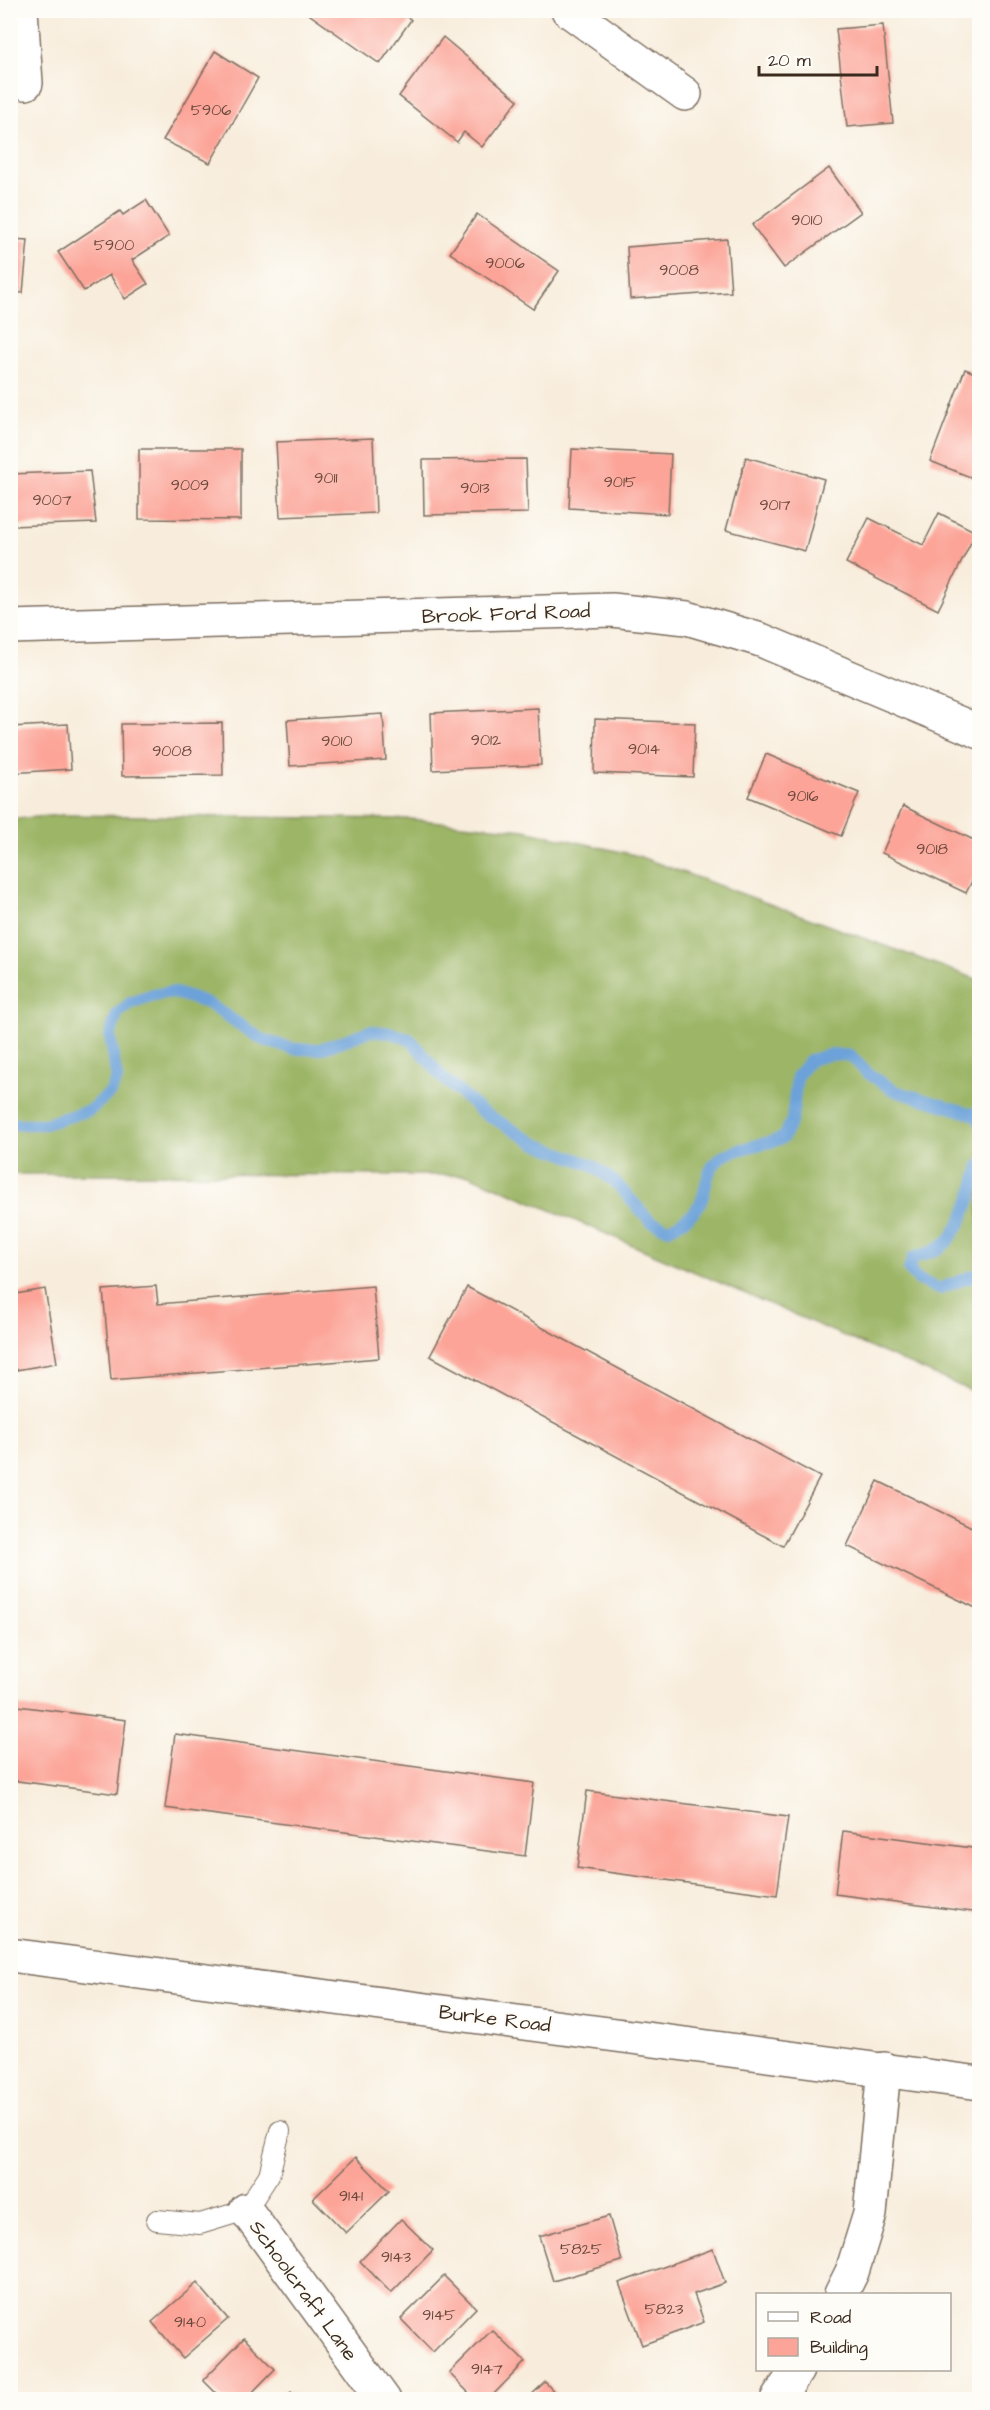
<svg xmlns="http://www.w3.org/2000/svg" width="990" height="2410" viewBox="0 0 990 2410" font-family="'Architects Daughter',sans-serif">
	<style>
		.forest { fill: #9cb566; stroke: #6c7042; stroke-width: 1.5 }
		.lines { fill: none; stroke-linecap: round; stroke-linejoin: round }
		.stream { stroke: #6ca2d9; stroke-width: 12 }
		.building { fill: #fca498 }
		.lane-casing { stroke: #7d6e60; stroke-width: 22 }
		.street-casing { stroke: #7d6e60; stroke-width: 36 }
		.secondary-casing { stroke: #7d6e60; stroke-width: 36 }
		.lane { stroke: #fff; stroke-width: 20 }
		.street { stroke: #fff; stroke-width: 33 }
		.secondary { stroke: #fff; stroke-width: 33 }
		.labels { text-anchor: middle; stroke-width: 4.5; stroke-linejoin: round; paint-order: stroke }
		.number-label { font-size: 16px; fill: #6b483c }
		.street-label { font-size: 20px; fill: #3b2a1e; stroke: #fdfcf7 }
	</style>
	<rect width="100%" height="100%" fill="#fdfcf7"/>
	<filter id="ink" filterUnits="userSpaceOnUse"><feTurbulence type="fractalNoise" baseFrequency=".0167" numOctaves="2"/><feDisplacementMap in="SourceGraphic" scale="12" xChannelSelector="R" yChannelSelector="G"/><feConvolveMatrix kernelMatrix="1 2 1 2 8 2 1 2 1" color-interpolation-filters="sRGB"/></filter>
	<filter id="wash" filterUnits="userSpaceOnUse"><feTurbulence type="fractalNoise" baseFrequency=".008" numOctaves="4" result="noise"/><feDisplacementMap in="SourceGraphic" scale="24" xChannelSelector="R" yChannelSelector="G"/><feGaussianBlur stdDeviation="1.35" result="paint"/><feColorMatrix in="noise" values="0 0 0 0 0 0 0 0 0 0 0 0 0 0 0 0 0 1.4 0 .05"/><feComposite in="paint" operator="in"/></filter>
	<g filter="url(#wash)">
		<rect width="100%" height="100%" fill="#f8eddc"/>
		<path class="forest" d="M63 815 410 819 524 830 635 855 979 980V1394L469 1175 11 1174V819Z"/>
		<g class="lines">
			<g class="stream">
				<path d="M10 1124H45L90 1110 110 1093 117 1079 110 1036 117 1014 130 1003 153 995 172 992 207 1003 263 1040 294 1049H320L370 1031 392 1033 411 1040 443 1078 481 1111 537 1144 592 1165 615 1182 650 1221 669 1229C682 1222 697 1213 702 1199 707 1185 706 1171 718 1160 731 1148 766 1145 783 1138L792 1120 797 1076 810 1060 832 1054 851 1056 866 1072 895 1091 976 1115 980 1122"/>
				<path d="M980 1165C973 1191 966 1221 947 1242 938 1251 925 1254 913 1258L909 1270 919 1280 939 1289 980 1273"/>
			</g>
		</g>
		<g id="blocks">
			<g class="building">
				<path d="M303 10H398L411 20 380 64Z"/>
				<path d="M883 25 893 123 847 127 836 29Z"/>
				<path d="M443 37 518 100 482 147 464 132 457 142 399 96Z"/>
				<path d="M215 51 258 78 210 163 163 140Z"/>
				<path d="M829 168 861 212 784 268 752 225Z"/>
				<path d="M146 200 169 236 132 260 148 284 125 299 110 275 84 291 58 252 120 211 123 215Z"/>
				<path d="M477 214 559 271 533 309 450 253Z"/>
				<path d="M10 239 28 240 23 293 10 292Z"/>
				<path d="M727 239 731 292 630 299 627 247Z"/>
				<path d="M965 369 980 375V481L930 461Z"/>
				<path d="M373 438 376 513 280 517 276 442Z"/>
				<path d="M139 449H241V520L139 519Z"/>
				<path d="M572 449 671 454 668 514 569 508Z"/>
				<path d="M746 457 824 479 805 551 726 530Z"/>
				<path d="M526 459 528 513 424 515 423 460Z"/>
				<path d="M90 471 96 523 10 526V474Z"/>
				<path d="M939 513 976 532 938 610 846 563 869 518 923 545Z"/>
				<path d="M538 708 541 765 433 770 431 713Z"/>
				<path d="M383 714 386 760 290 766 287 720Z"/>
				<path d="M595 719 695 723 693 777 594 773Z"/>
				<path d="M222 723 223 775 122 776 121 724Z"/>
				<path d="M68 724 71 769 10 773V727Z"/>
				<path d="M766 754 859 793 841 836 748 797Z"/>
				<path d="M903 806 980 843V865L966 893 882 853Z"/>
				<path d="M156 1286 158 1304 373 1286 379 1358 111 1380 103 1290Z"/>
				<path d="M467 1287 820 1477 783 1546 430 1356Z"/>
				<path d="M45 1289 57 1363 10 1371V1295Z"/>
				<path d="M878 1481 980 1531V1610L847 1546Z"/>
				<path d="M10 1705 126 1720 117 1794 10 1780Z"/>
				<path d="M175 1734 534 1783 525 1856 165 1808Z"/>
				<path d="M587 1791 788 1817 777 1895 577 1868Z"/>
				<path d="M843 1831 980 1849V1913L835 1894Z"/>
				<path d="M356 2157 389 2191 346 2233 313 2199Z"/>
				<path d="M609 2216 622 2261 553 2281 539 2236Z"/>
				<path d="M401 2219 433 2250 391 2293 360 2261Z"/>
				<path d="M713 2249 725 2283 694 2294 704 2322 642 2345 619 2283Z"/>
				<path d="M444 2276 476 2308 433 2352 401 2319Z"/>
				<path d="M197 2283 228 2319 183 2358 152 2322Z"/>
				<path d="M492 2330 525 2362 488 2400H476L449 2373Z"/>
				<path d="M244 2338 275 2369 245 2400H223L203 2380Z"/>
				<path d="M545 2382 562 2400H526Z"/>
				<path d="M291 2392 299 2400H283Z"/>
			</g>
		</g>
	</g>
	<g filter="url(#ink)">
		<use href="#blocks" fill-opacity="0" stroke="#7d6e60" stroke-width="1.5"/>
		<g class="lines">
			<g class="lane-casing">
				<path id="lane" d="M157 2220 200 2224 246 2210 269 2175 280 2131"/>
			</g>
			<g class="street-casing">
				<g id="street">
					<path d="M21 10 26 83"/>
					<path d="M568 10 685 94"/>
					<path d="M10 627 612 610 687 618 761 640 980 732"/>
					<path d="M246 2210 384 2400"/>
					<path d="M841 2294 852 2272 870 2214 884 2069"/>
					<path d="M777 2400 797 2370"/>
				</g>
			</g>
			<g class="secondary-casing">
				<path id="secondary" d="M10 1955 980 2083"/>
			</g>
			<use href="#lane" class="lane"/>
			<use href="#street" class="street"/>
			<use href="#secondary" class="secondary"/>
		</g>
	</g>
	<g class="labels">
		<g class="number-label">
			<text x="211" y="115">5906</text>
			<text x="807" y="225">9010</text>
			<text x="114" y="250">5900</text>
			<text x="505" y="268">9006</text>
			<text x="679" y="275">9008</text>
			<text x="326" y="483">9011</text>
			<text x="620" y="487">9015</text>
			<text x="190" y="490">9009</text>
			<text x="475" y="493">9013</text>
			<text x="52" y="505">9007</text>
			<text x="775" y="510">9017</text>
			<text x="486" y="745">9012</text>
			<text x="337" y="746">9010</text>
			<text x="644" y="754">9014</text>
			<text x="172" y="756">9008</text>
			<text x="803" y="801">9016</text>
			<text x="932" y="854">9018</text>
			<text x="351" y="2201">9141</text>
			<text x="581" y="2254">5825</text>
			<text x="396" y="2262">9143</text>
			<text x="664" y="2314">5823</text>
			<text x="439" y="2320">9145</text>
			<text x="190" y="2327">9140</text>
			<text x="487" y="2374">9147</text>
		</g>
		<g class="street-label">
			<text transform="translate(506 613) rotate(-2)" y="7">Brook Ford Road</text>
			<text transform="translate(495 2018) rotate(7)" y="7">Burke Road</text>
			<text transform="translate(304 2290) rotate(54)" y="7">Schoolcraft Lane</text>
		</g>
	</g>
	<rect width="990" height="2410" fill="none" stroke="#fdfcf7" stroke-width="36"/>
	<rect x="756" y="2293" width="195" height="78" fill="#fdfcf7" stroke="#afa8a0" stroke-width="1.5"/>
	<rect x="768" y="2312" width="30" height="9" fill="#ffffff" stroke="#afa8a0" stroke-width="1.5"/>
	<text x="810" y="2323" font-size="18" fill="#3b2a1e">Road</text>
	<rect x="768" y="2338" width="30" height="18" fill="#fca498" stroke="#afa8a0" stroke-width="1.5"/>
	<text x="810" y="2353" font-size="18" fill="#3b2a1e">Building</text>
	<path d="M759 66v9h118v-9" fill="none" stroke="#3b2a1e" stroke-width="3"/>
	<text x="768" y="66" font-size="18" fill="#3b2a1e" stroke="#fdfcf7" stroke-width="4.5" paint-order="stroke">20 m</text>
</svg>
